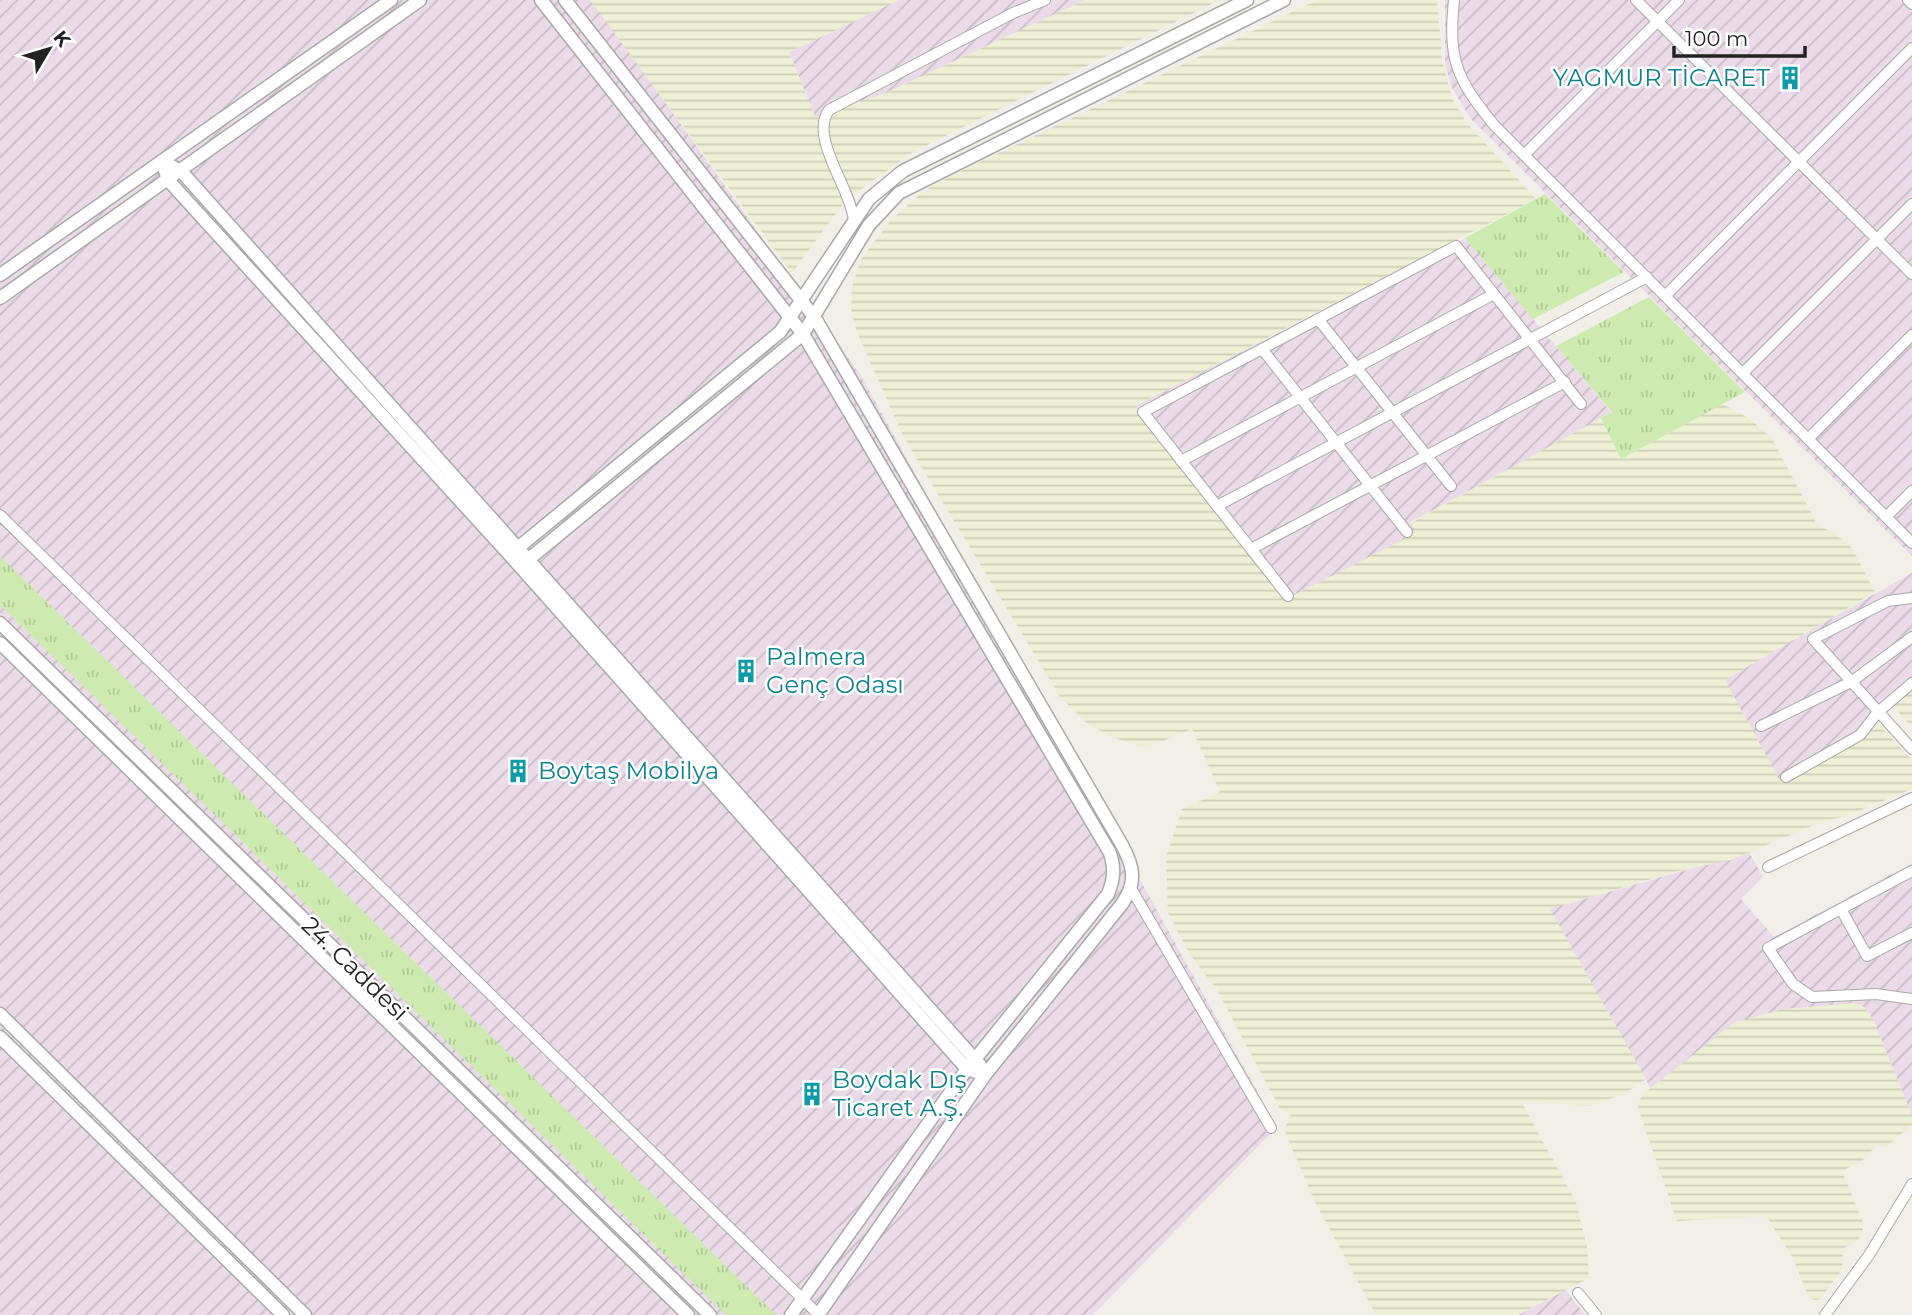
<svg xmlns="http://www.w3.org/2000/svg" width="1912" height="1315" viewBox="0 0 1912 1315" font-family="Montserrat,sans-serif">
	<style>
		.industrial { fill: url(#industrial-furrows) }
		.farmland { fill: url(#farmland-rules) }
		.grass { fill: url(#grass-tufts) }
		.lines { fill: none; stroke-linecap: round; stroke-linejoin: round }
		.minor-casing { stroke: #a9a9a9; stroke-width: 12 }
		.tertiary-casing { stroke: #a9a9a9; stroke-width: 15 }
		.minor { stroke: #fff; stroke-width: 10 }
		.tertiary { stroke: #fff; stroke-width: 12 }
		.labels { text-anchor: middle; stroke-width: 5; stroke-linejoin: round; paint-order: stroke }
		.culture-label { font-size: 24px; fill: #0d838f; stroke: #fff; text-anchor: start }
		.street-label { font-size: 24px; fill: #222; stroke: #fff }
	</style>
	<defs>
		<pattern id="industrial-furrows" width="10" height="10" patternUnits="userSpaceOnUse" patternTransform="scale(1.75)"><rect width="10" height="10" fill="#ebdbe8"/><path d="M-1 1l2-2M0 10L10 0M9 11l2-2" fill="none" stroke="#c9bcc7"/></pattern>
		<pattern id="farmland-rules" width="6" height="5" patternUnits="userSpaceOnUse" patternTransform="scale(1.75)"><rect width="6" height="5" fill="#eef0d5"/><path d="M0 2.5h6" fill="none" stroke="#ccceb7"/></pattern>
		<pattern id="grass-tufts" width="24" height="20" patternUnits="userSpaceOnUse" patternTransform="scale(1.75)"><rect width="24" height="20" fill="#cdebb0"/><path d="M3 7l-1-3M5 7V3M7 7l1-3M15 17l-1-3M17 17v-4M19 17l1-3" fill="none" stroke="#b0c997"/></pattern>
	</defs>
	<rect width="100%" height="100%" fill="#f2efe9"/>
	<g class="industrial">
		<path d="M0 0H592L861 376 1277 1127 1093 1315H0Z"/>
		<path d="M899 0H1085L886 93 815 117 789 52Z"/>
		<path d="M1445 0H1912V556L1470 118 1452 88 1445 64Z"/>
		<path d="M1465 238 1612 413 1411 522 1417 533 1284 601 1135 406Z"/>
		<path d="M1912 573V691L1875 720 1781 783 1724 679Z"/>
		<path d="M1749 852 1763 877 1741 899 1774 937 1912 863V1116L1873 1019 1864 1007 1853 1003 1735 1022 1651 1089 1549 909Z"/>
		<path d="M1566 1290 1585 1315H1518Z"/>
	</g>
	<g class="farmland">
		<path d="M590 0H899L789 52 815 117 886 93 1085 0H1220L913 152 845 201 792 273Z"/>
		<path d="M1317 0H1437L1443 66 1453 100 1466 122 1536 199 1135 406 1284 600 1416 533 1411 523 1601 418 1621 459 1722 404 1749 418 1773 440 1818 526 1833 532 1852 548 1875 592 1725 680 1781 783 1875 720 1912 760V789L1849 815 1819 823 1731 860 1678 871 1550 909 1646 1079 1624 1094 1589 1106 1521 1101 1576 1202 1587 1246 1589 1278 1518 1315H1376L1315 1202 1284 1130 1291 1115 1280 1109 1217 990 1189 953 1168 913 1166 857 1182 809 1220 792 1192 729 1148 747 1136 745 1111 737 1088 724 1060 697 904 438 856 330 851 309 852 287 861 259 891 220 922 192 947 178Z"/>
		<path d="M1912 691V727L1893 706Z"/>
		<path d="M1853 1003 1864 1007 1873 1019 1912 1116V1125L1886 1147 1877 1145 1862 1161 1842 1171 1862 1220 1863 1231 1858 1240 1843 1249 1842 1270 1820 1299 1814 1300 1808 1296 1793 1258 1766 1216 1677 1221 1637 1105 1643 1094 1735 1022 1784 1009Z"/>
	</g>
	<g class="grass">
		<path d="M1545 194 1624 272 1533 319 1465 238Z"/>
		<path d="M1649 297 1745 392 1621 459 1601 418 1612 412 1556 346Z"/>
		<path d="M0 556 776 1315H726L0 605Z"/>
	</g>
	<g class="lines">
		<g class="minor-casing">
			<g id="minor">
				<path d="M1454 0C1448 60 1456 78 1494 125L1912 543"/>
				<path d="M1636 0 1912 274"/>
				<path d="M1908 0 1912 4"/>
				<path d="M1524 155 1679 0"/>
				<path d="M854 220C850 187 809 137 829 110L1013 13 1045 0"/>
				<path d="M1666 295 1912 48"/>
				<path d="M1318 319 1451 486"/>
				<path d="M1262 349 1407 532"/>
				<path d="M1743 373 1912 204"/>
				<path d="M1808 439 1912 335"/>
				<path d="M1181 461 1494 294"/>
				<path d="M1217 506 1647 277"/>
				<path d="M0 515 818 1314"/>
				<path d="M1886 517 1912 491"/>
				<path d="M1251 549 1565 382"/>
				<path d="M1288 596 1143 412 1456 246 1581 404"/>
				<path d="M1912 598 1888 601 1813 639 1912 749"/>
				<path d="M1761 726 1851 682 1912 637"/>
				<path d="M1786 777 1860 735 1878 712 1912 683"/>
				<path d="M1768 867 1912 798"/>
				<path d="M1912 871 1768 948 1793 984 1812 997 1876 994 1912 999"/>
				<path d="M1132 890 1271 1128"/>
				<path d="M1841 909 1867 956 1912 933"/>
				<path d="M1578 1293 1596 1315"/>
				<path d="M1825 1315 1869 1255 1912 1184"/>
			</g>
		</g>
		<g class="tertiary-casing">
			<g id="tertiary">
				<path d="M541 0 803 334 1110 853C1115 869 1114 879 1108 894L967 1069 791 1315"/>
				<path d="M565 0 815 318 1122 845C1134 867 1137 882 1122 904L985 1075 818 1315"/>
				<path d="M1247 0 903 171 869 199 780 332 519 547 516 562 529 559 803 334 869 225 899 193 1284 0"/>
				<path d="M162 161 168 180 516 562 967 1069 985 1075"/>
				<path d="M162 161 181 171 980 1065"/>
				<path d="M0 275 391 0"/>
				<path d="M0 298 420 0"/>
				<path d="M0 623 710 1315"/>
				<path d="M0 643 688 1315"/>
				<path d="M0 1014 305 1315"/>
				<path d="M0 1037 283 1315"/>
			</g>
		</g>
		<use href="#minor" class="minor"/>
		<use href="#tertiary" class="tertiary"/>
	</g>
	<defs>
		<g id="building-bare" transform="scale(1.89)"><path d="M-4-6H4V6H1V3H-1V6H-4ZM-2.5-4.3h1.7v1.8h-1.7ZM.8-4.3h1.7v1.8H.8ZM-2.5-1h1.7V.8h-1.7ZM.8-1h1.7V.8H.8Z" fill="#0f9aa8" stroke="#fff" stroke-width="2.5" paint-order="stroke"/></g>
	</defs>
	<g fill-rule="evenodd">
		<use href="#building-bare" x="1790" y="78"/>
		<use href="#building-bare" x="746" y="671"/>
		<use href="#building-bare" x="518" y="771"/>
		<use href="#building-bare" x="812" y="1094"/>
	</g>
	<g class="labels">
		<g class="culture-label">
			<text x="1770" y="86" text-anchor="end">YAGMUR TİCARET</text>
			<text x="766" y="665">Palmera<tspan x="766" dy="28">Genç Odası</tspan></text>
			<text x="538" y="779">Boytaş Mobilya</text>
			<text x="832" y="1088">Boydak Dış<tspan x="832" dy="28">Ticaret A.Ş.</tspan></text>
		</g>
		<g class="street-label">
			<text transform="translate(355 969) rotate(44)" y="8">24. Caddesi</text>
		</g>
	</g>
	<g transform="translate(49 49) rotate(52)" stroke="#ffffff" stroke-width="5" paint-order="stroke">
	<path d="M0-5L12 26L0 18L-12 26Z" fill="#222222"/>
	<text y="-10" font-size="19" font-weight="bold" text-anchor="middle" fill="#222222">K</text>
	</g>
	<path d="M1674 46v10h131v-10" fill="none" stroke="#222222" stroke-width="3.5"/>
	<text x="1685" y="46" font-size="21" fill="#222222" stroke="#ffffff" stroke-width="5" paint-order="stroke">100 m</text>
</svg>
